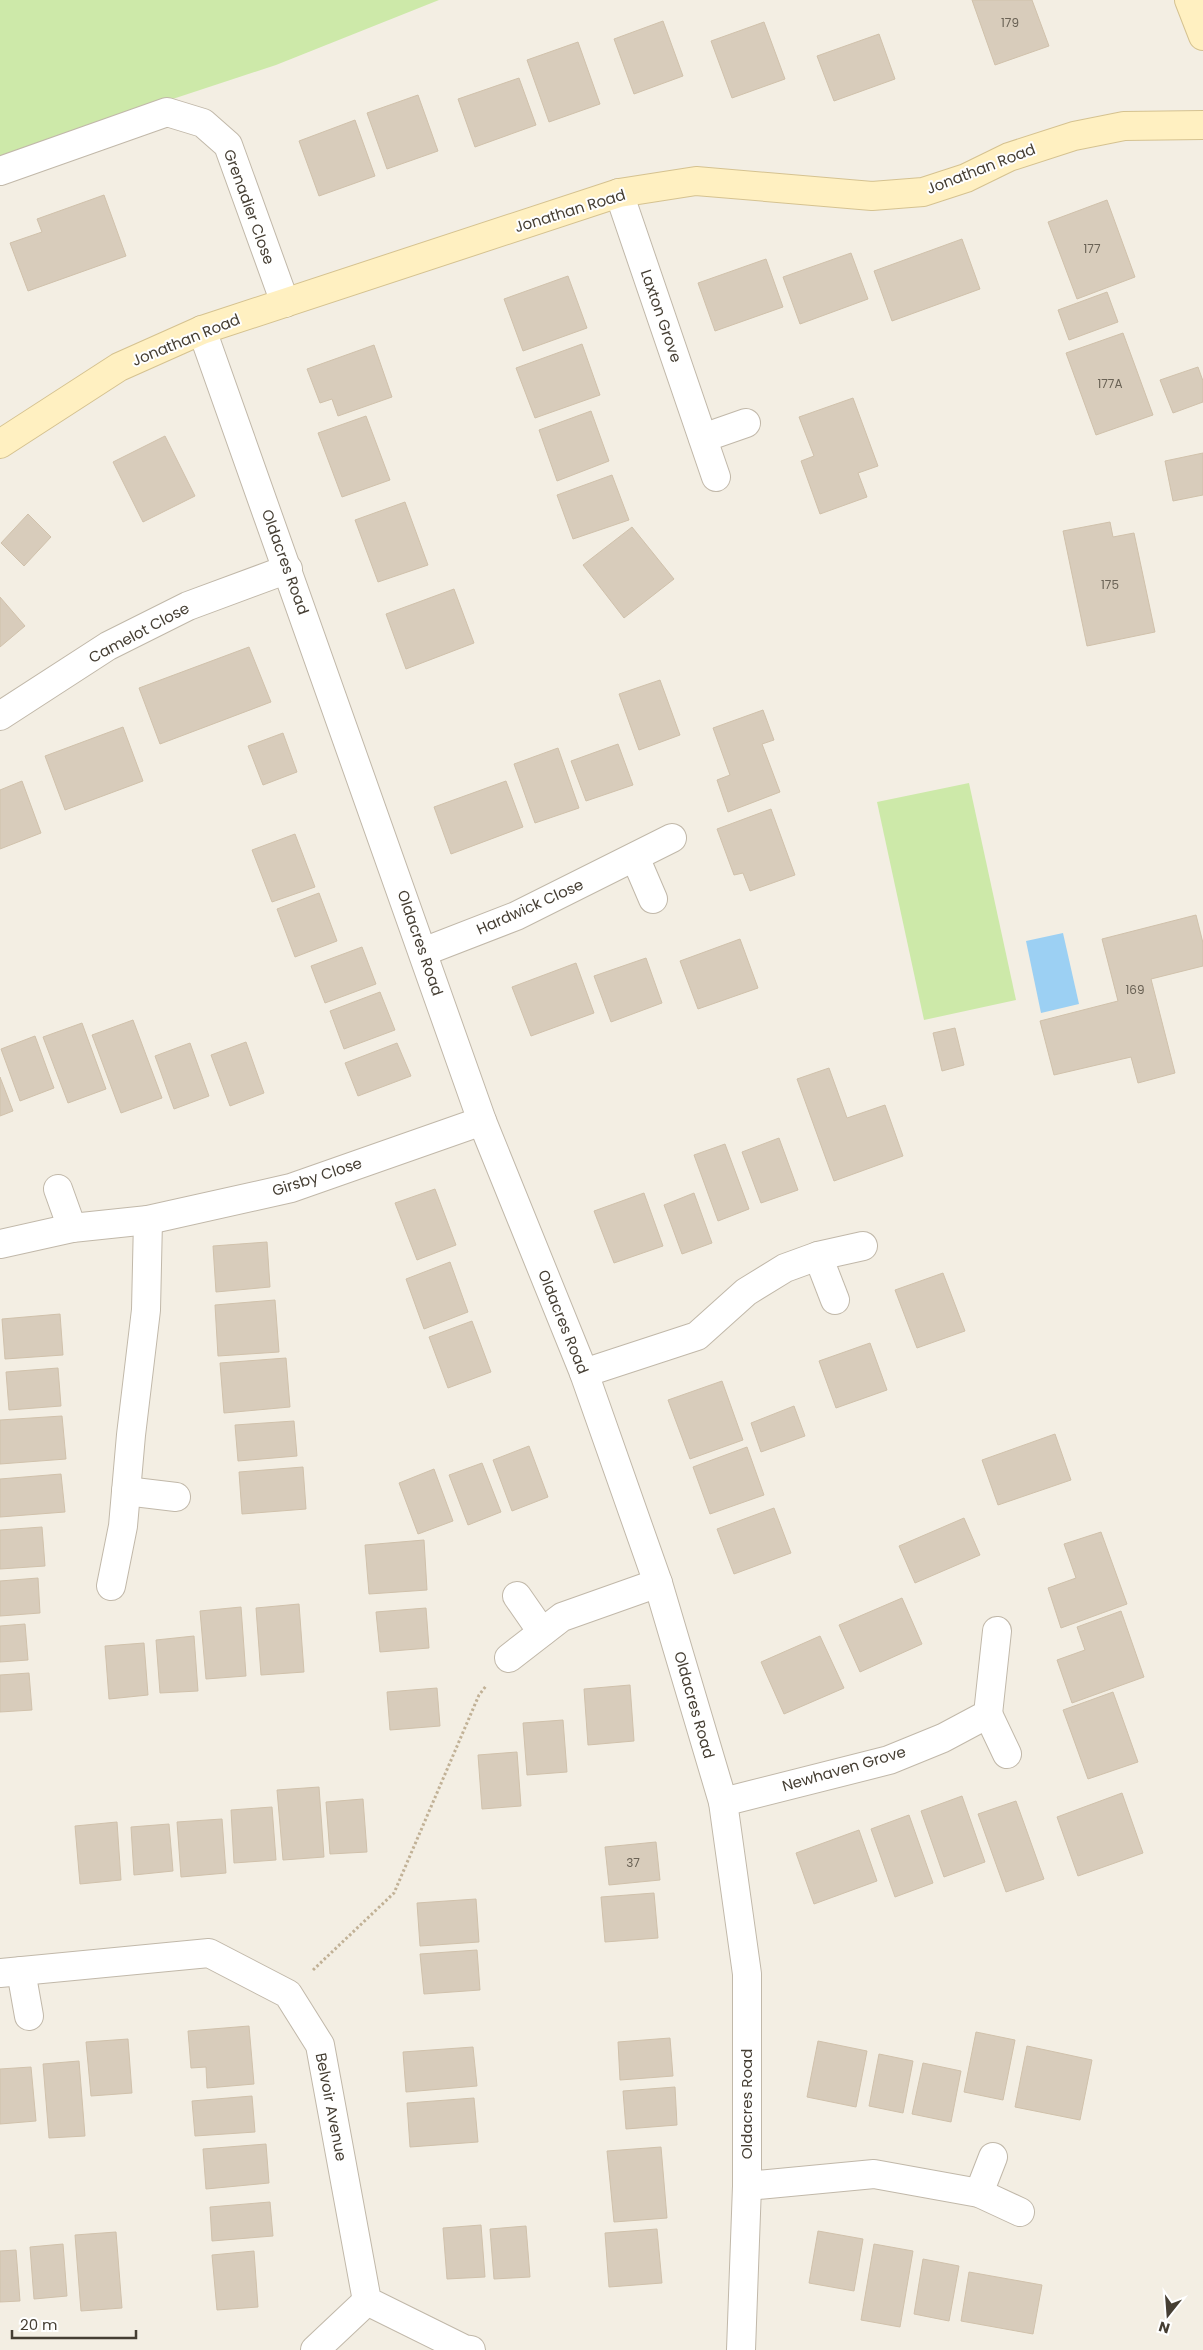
<svg xmlns="http://www.w3.org/2000/svg" width="1203" height="2350" viewBox="0 0 1203 2350" font-family="Poppins,sans-serif">
	<style>
		.green { fill: #cde9a9 }
		.water { fill: #9cd0f3 }
		.building { fill: #d8ccbb; stroke: #d0c1ab }
		.lines { fill: none; stroke-linecap: round; stroke-linejoin: round }
		.street-casing { stroke: #c1b8a9; stroke-width: 30 }
		.secondary-casing { stroke: #d5c290; stroke-width: 30 }
		.path { stroke: #c1b196; stroke-width: 3; stroke-dasharray: 2.5 2.5; stroke-linecap: butt }
		.street { stroke: #fff; stroke-width: 28 }
		.secondary { stroke: #fff0c1; stroke-width: 28 }
		.labels { text-anchor: middle; stroke-width: 4; stroke-linejoin: round; paint-order: stroke }
		.number-label { font-size: 12px; fill: #6a6255 }
		.street-label { font-size: 15px; fill: #453e33; stroke: #fff }
	</style>
	<rect width="100%" height="100%" fill="#f3eee3"/>
	<g class="green">
		<path d="M0 0H439L276 65 0 156Z"/>
		<path d="M969 783 1016 1000 924 1020 877 802Z"/>
	</g>
	<path class="water" d="M1063 933 1079 1004 1041 1013 1026 941Z"/>
	<g class="building">
		<path d="M972 0H1032L1049 46 995 65Z"/>
		<path d="M663 21 683 76 634 94 614 39Z"/>
		<path d="M764 22 785 79 732 98 711 41Z"/>
		<path d="M879 34 895 79 834 101 817 56Z"/>
		<path d="M578 42 600 104 549 122 527 60Z"/>
		<path d="M519 78 536 125 475 147 458 99Z"/>
		<path d="M418 95 438 151 387 169 367 113Z"/>
		<path d="M355 120 375 176 319 196 299 141Z"/>
		<path d="M104 195 126 256 28 291 10 243 42 232 37 219Z"/>
		<path d="M1107 200 1135 277 1077 299 1048 222Z"/>
		<path d="M962 239 980 289 892 321 874 271Z"/>
		<path d="M851 253 868 299 800 324 783 277Z"/>
		<path d="M766 259 783 307 715 331 698 283Z"/>
		<path d="M568 276 587 328 523 351 504 299Z"/>
		<path d="M1107 292 1118 322 1069 340 1058 310Z"/>
		<path d="M1123 333 1153 415 1096 435 1066 353Z"/>
		<path d="M582 344 600 395 535 418 516 368Z"/>
		<path d="M374 345 392 397 338 416 332 399 320 403 307 369Z"/>
		<path d="M1198 367 1203 381V402L1173 413 1160 380Z"/>
		<path d="M853 398 878 466 858 473 867 497 820 514 801 461 814 456 799 417Z"/>
		<path d="M591 411 609 461 557 481 539 430Z"/>
		<path d="M366 416 390 480 342 497 318 433Z"/>
		<path d="M165 436 195 496 143 522 113 462Z"/>
		<path d="M1203 453V495L1173 501 1165 461Z"/>
		<path d="M612 475 629 520 573 539 557 495Z"/>
		<path d="M405 502 428 565 378 582 355 520Z"/>
		<path d="M28 514 51 537 24 566 1 543Z"/>
		<path d="M1110 522 1113 537 1134 533 1155 632 1087 646 1063 531Z"/>
		<path d="M632 527 674 579 624 618 583 565Z"/>
		<path d="M454 589 474 643 406 669 386 614Z"/>
		<path d="M0 597 25 626 0 647Z"/>
		<path d="M249 647 271 702 160 744 139 688Z"/>
		<path d="M660 680 680 735 639 750 619 694Z"/>
		<path d="M763 710 774 740 762 744 780 792 728 812 717 780 730 775 713 728Z"/>
		<path d="M123 727 143 781 65 810 45 756Z"/>
		<path d="M283 733 297 772 263 785 248 746Z"/>
		<path d="M618 744 633 785 586 801 571 761Z"/>
		<path d="M558 748 579 808 535 823 514 764Z"/>
		<path d="M22 781 41 833 0 849V790Z"/>
		<path d="M506 781 523 827 451 854 434 807Z"/>
		<path d="M771 809 795 875 750 891 743 873 734 875 717 829Z"/>
		<path d="M295 834 315 887 272 902 252 850Z"/>
		<path d="M319 893 337 941 295 957 277 909Z"/>
		<path d="M1196 915 1203 943V966L1151 979 1175 1073 1138 1083 1131 1057 1054 1075 1040 1021 1118 1001 1102 939Z"/>
		<path d="M740 939 758 988 698 1009 680 961Z"/>
		<path d="M362 947 376 984 325 1003 311 966Z"/>
		<path d="M646 958 662 1003 611 1022 594 976Z"/>
		<path d="M576 963 594 1013 531 1036 512 987Z"/>
		<path d="M380 992 395 1030 344 1049 330 1011Z"/>
		<path d="M133 1020 162 1098 121 1113 92 1035Z"/>
		<path d="M82 1023 106 1089 68 1103 43 1037Z"/>
		<path d="M955 1028 964 1065 942 1071 933 1033Z"/>
		<path d="M35 1036 54 1088 20 1101 1 1049Z"/>
		<path d="M246 1042 264 1093 230 1106 211 1055Z"/>
		<path d="M190 1043 209 1096 174 1109 155 1056Z"/>
		<path d="M397 1043 411 1076 358 1096 345 1063Z"/>
		<path d="M829 1068 847 1118 885 1105 903 1156 834 1181 797 1079Z"/>
		<path d="M0 1077 13 1111 0 1116Z"/>
		<path d="M779 1138 798 1190 761 1203 742 1152Z"/>
		<path d="M725 1144 749 1209 718 1221 694 1155Z"/>
		<path d="M435 1189 456 1245 417 1260 395 1203Z"/>
		<path d="M644 1193 663 1246 614 1263 594 1211Z"/>
		<path d="M694 1193 712 1243 682 1254 664 1205Z"/>
		<path d="M267 1242 270 1287 216 1292 213 1246Z"/>
		<path d="M450 1262 468 1312 424 1329 406 1279Z"/>
		<path d="M943 1273 965 1331 917 1348 895 1290Z"/>
		<path d="M275 1300 279 1352 218 1356 215 1305Z"/>
		<path d="M60 1314 63 1355 5 1359 2 1319Z"/>
		<path d="M472 1321 491 1372 448 1388 429 1337Z"/>
		<path d="M870 1343 887 1390 836 1408 819 1361Z"/>
		<path d="M286 1358 290 1407 224 1413 220 1363Z"/>
		<path d="M58 1368 61 1406 9 1410 6 1372Z"/>
		<path d="M722 1381 743 1440 690 1459 668 1400Z"/>
		<path d="M794 1406 805 1436 761 1452 751 1423Z"/>
		<path d="M62 1416 66 1459 0 1464V1420Z"/>
		<path d="M294 1421 297 1456 238 1461 235 1425Z"/>
		<path d="M1055 1434 1071 1480 998 1505 982 1460Z"/>
		<path d="M529 1446 548 1497 512 1511 493 1460Z"/>
		<path d="M747 1447 764 1495 710 1514 693 1467Z"/>
		<path d="M482 1463 501 1512 468 1525 449 1475Z"/>
		<path d="M303 1467 306 1509 242 1514 239 1472Z"/>
		<path d="M434 1469 453 1521 418 1534 399 1483Z"/>
		<path d="M61 1474 65 1512 0 1517V1479Z"/>
		<path d="M774 1508 791 1553 734 1574 717 1529Z"/>
		<path d="M964 1518 980 1555 915 1583 899 1546Z"/>
		<path d="M42 1527 45 1566 0 1569V1530Z"/>
		<path d="M1101 1532 1127 1604 1061 1628 1048 1588 1076 1578 1064 1544Z"/>
		<path d="M424 1540 427 1590 369 1594 365 1545Z"/>
		<path d="M38 1578 40 1613 0 1616V1581Z"/>
		<path d="M902 1598 922 1644 860 1672 839 1625Z"/>
		<path d="M299 1604 304 1672 261 1675 256 1608Z"/>
		<path d="M241 1607 246 1676 206 1679 200 1611Z"/>
		<path d="M426 1608 429 1648 380 1652 376 1612Z"/>
		<path d="M1121 1611 1144 1677 1072 1703 1057 1660 1085 1650 1077 1627Z"/>
		<path d="M25 1624 28 1660 0 1662V1626Z"/>
		<path d="M194 1636 198 1691 160 1693 156 1640Z"/>
		<path d="M820 1636 844 1688 784 1714 761 1662Z"/>
		<path d="M144 1643 148 1695 109 1699 105 1646Z"/>
		<path d="M29 1673 32 1710 0 1712V1675Z"/>
		<path d="M630 1685 634 1741 588 1745 584 1689Z"/>
		<path d="M437 1688 440 1726 390 1730 387 1692Z"/>
		<path d="M1113 1692 1138 1762 1088 1779 1063 1710Z"/>
		<path d="M563 1720 567 1772 527 1775 523 1723Z"/>
		<path d="M517 1752 521 1806 482 1809 478 1755Z"/>
		<path d="M319 1787 324 1857 283 1860 277 1790Z"/>
		<path d="M1122 1793 1143 1853 1078 1876 1057 1817Z"/>
		<path d="M962 1796 985 1862 944 1877 921 1811Z"/>
		<path d="M363 1799 367 1852 330 1854 326 1802Z"/>
		<path d="M1016 1801 1044 1879 1006 1892 978 1814Z"/>
		<path d="M272 1807 276 1860 234 1863 231 1810Z"/>
		<path d="M909 1815 933 1883 895 1897 871 1829Z"/>
		<path d="M222 1819 226 1873 181 1877 177 1822Z"/>
		<path d="M117 1822 121 1880 80 1884 75 1826Z"/>
		<path d="M169 1824 173 1871 134 1875 131 1827Z"/>
		<path d="M859 1830 877 1881 814 1904 796 1853Z"/>
		<path d="M656 1842 660 1880 609 1885 605 1847Z"/>
		<path d="M654 1893 658 1938 605 1942 601 1897Z"/>
		<path d="M476 1899 479 1942 420 1946 417 1903Z"/>
		<path d="M477 1950 480 1990 424 1994 420 1954Z"/>
		<path d="M249 2026 254 2084 207 2088 206 2067 191 2068 188 2031Z"/>
		<path d="M976 2032 1015 2040 1003 2100 964 2092Z"/>
		<path d="M670 2038 673 2076 620 2080 618 2042Z"/>
		<path d="M128 2039 132 2093 91 2096 86 2042Z"/>
		<path d="M818 2041 867 2051 856 2107 807 2097Z"/>
		<path d="M1027 2046 1092 2060 1080 2120 1015 2107Z"/>
		<path d="M473 2047 477 2086 406 2092 403 2052Z"/>
		<path d="M879 2054 913 2061 903 2113 869 2106Z"/>
		<path d="M79 2061 85 2136 49 2138 43 2064Z"/>
		<path d="M923 2063 961 2071 951 2122 912 2114Z"/>
		<path d="M31 2067 36 2121 0 2124V2069Z"/>
		<path d="M675 2087 677 2125 626 2129 623 2091Z"/>
		<path d="M252 2096 255 2132 195 2136 192 2101Z"/>
		<path d="M474 2098 478 2142 410 2147 407 2103Z"/>
		<path d="M266 2144 269 2183 206 2189 203 2149Z"/>
		<path d="M661 2147 667 2218 614 2222 607 2151Z"/>
		<path d="M270 2202 273 2236 212 2241 210 2207Z"/>
		<path d="M481 2225 485 2277 447 2279 443 2228Z"/>
		<path d="M526 2226 530 2277 494 2279 490 2229Z"/>
		<path d="M657 2229 662 2283 609 2287 605 2233Z"/>
		<path d="M818 2231 863 2239 854 2291 809 2283Z"/>
		<path d="M116 2232 122 2308 81 2311 75 2235Z"/>
		<path d="M63 2244 67 2296 34 2299 30 2247Z"/>
		<path d="M874 2244 913 2251 900 2327 861 2320Z"/>
		<path d="M16 2250 20 2301 0 2302V2251Z"/>
		<path d="M254 2251 258 2307 217 2310 212 2255Z"/>
		<path d="M923 2259 959 2266 949 2321 914 2314Z"/>
		<path d="M969 2272 1042 2285 1033 2334 961 2321Z"/>
	</g>
	<g class="lines">
		<g class="street-casing">
			<g id="street">
				<path d="M0 171 167 112 203 123 228 145 285 303"/>
				<path d="M619 193 716 477"/>
				<path d="M202 330 482 1121 584 1373 658 1583 723 1802 747 1974V2186L741 2350"/>
				<path d="M703 438 746 423"/>
				<path d="M0 716 108 646 188 606 288 569"/>
				<path d="M635 857 653 899"/>
				<path d="M423 952 516 916 672 838"/>
				<path d="M58 1189 72 1228"/>
				<path d="M0 1244 72 1228 148 1220 291 1188 482 1121"/>
				<path d="M818 1256 835 1300"/>
				<path d="M584 1373 697 1336 746 1292 785 1268 818 1256 863 1246"/>
				<path d="M126 1491 176 1497"/>
				<path d="M111 1586 123 1526 131 1435 146 1310 148 1220"/>
				<path d="M517 1596 542 1632"/>
				<path d="M509 1658 562 1617 658 1583"/>
				<path d="M988 1714 1007 1754"/>
				<path d="M723 1802 889 1760 943 1738 988 1714 997 1631"/>
				<path d="M21 1971 29 2016"/>
				<path d="M0 1973 209 1953 288 1994 320 2045 367 2301 464 2349 471 2350"/>
				<path d="M747 2186 874 2174 979 2193 1020 2212"/>
				<path d="M979 2193 993 2157"/>
				<path d="M315 2350 367 2301"/>
			</g>
		</g>
		<g class="secondary-casing">
			<g id="secondary">
				<path d="M1189 0 1203 36"/>
				<path d="M0 444 119 367 202 330 619 193 696 181 872 196 923 192 966 178 1009 157 1074 136 1124 126 1203 125"/>
			</g>
		</g>
		<path class="path" d="M313 1970 394 1893 479 1695 486 1686"/>
		<use href="#street" class="street"/>
		<use href="#secondary" class="secondary"/>
	</g>
	<g class="labels">
		<g class="number-label">
			<text x="1010" y="27">179</text>
			<text x="1092" y="253">177</text>
			<text x="1110" y="388">177A</text>
			<text x="1110" y="589">175</text>
			<text x="1135" y="994">169</text>
			<text x="633" y="1867">37</text>
		</g>
		<g class="street-label">
			<text transform="translate(981 169) rotate(-21)" y="5">Jonathan Road</text>
			<text transform="translate(249 207) rotate(70)" y="5">Grenadier Close</text>
			<text transform="translate(570 211) rotate(-17)" y="5">Jonathan Road</text>
			<text transform="translate(661 316) rotate(71)" y="5">Laxton Grove</text>
			<text transform="translate(186 340) rotate(-22)" y="5">Jonathan Road</text>
			<text transform="translate(285 562) rotate(70)" y="5">Oldacres Road</text>
			<text transform="translate(139 633) rotate(-28)" y="5">Camelot Close</text>
			<text transform="translate(530 907) rotate(-24)" y="5">Hardwick Close</text>
			<text transform="translate(420 943) rotate(71)" y="5">Oldacres Road</text>
			<text transform="translate(317 1177) rotate(-18)" y="5">Girsby Close</text>
			<text transform="translate(563 1322) rotate(68)" y="5">Oldacres Road</text>
			<text transform="translate(694 1705) rotate(74)" y="5">Oldacres Road</text>
			<text transform="translate(844 1769) rotate(-16)" y="5">Newhaven Grove</text>
			<text transform="translate(747 2104) rotate(-90)" y="5">Oldacres Road</text>
			<text transform="translate(331 2107) rotate(79)" y="5">Belvoir Avenue</text>
		</g>
	</g>
	<g transform="translate(1168 2315) rotate(197)" stroke="#ffffff" stroke-width="4" paint-order="stroke">
	<path d="M0-4L9 19L0 12L-9 19Z" fill="#453e33"/>
	<text y="-8" font-size="14" font-weight="bold" text-anchor="middle" fill="#453e33">N</text>
	</g>
	<path d="M12 2330v8h124v-8" fill="none" stroke="#453e33" stroke-width="2.5"/>
	<text x="20" y="2330" font-size="15" fill="#453e33" stroke="#ffffff" stroke-width="4" paint-order="stroke">20 m</text>
</svg>
